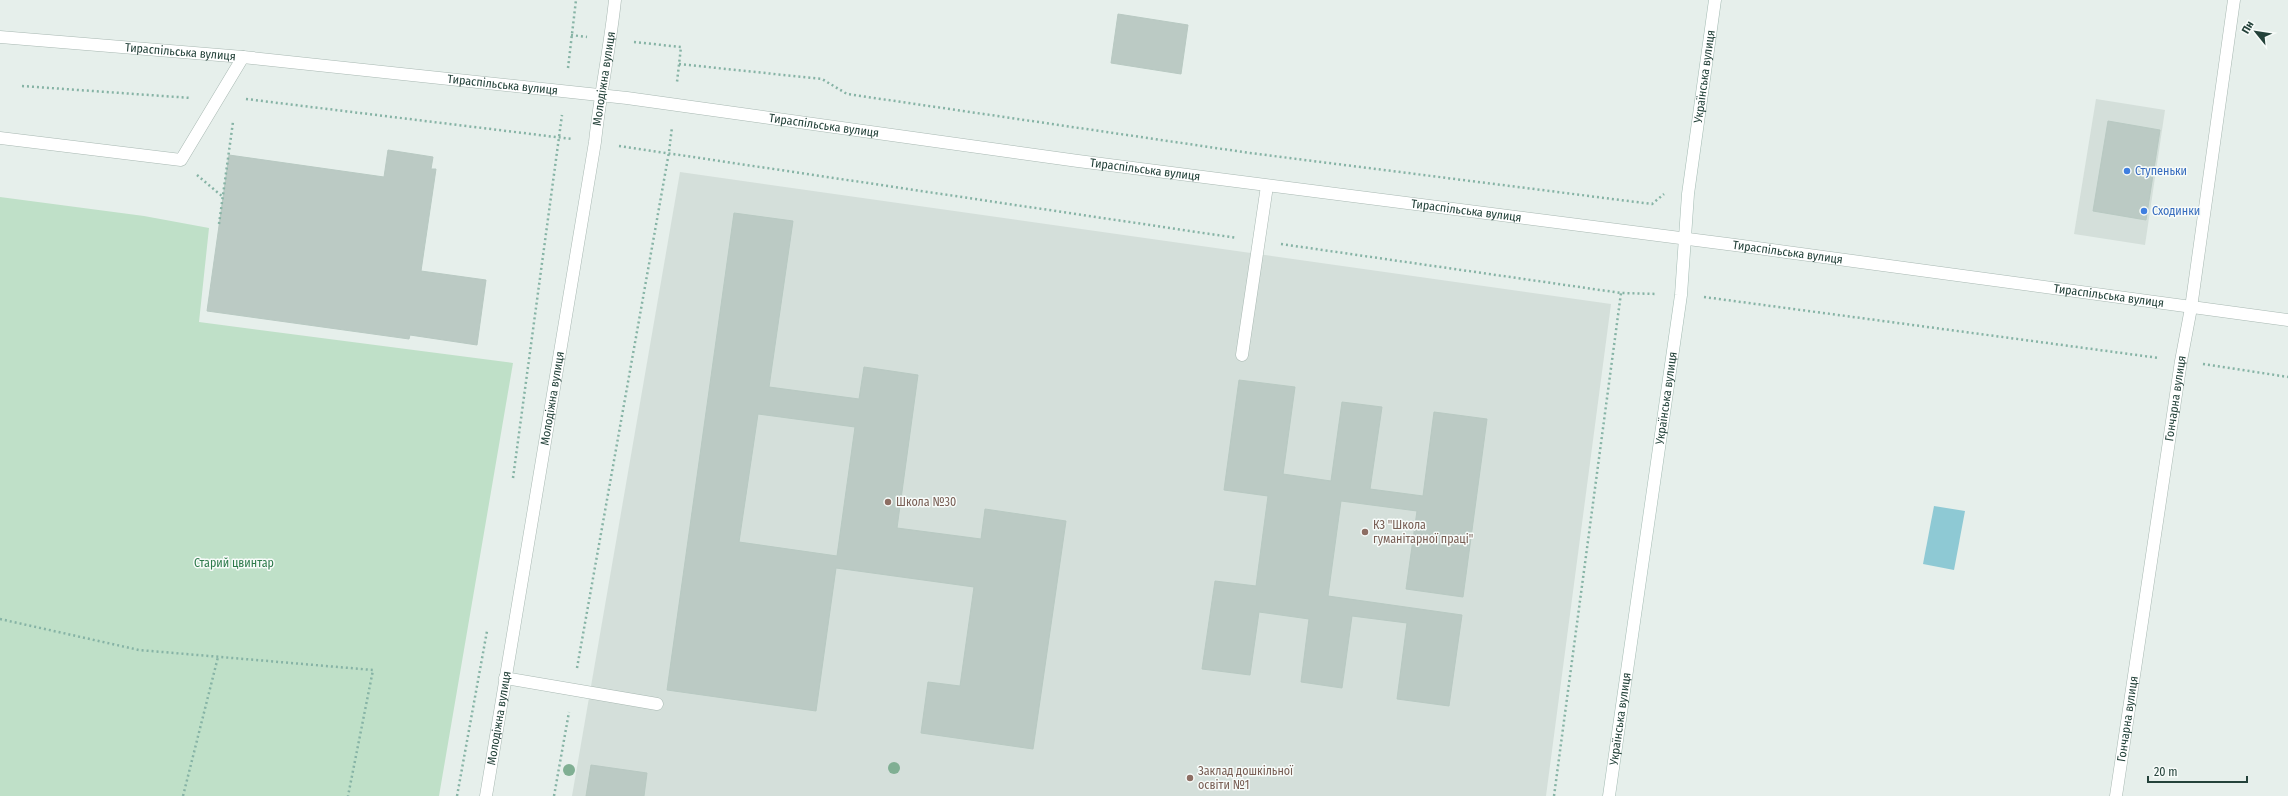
<svg xmlns="http://www.w3.org/2000/svg" width="2288" height="796" viewBox="0 0 2288 796" font-family="'Fira Sans Condensed',sans-serif">
	<style>
		.built { fill: #d4dfda }
		.green { fill: #bfe0c8 }
		.water { fill: #8ec9d4 }
		.building { fill: #bbcac4; stroke: #b8c9c2; fill-rule: evenodd }
		.lines { fill: none; stroke-linecap: round; stroke-linejoin: round }
		.lane-casing { stroke: #a8b8b2; stroke-width: 13 }
		.street-casing { stroke: #a8b8b2; stroke-width: 13 }
		.secondary-casing { stroke: #a4bbb3; stroke-width: 13 }
		.path { stroke: #86b3a5; stroke-width: 2.5; stroke-dasharray: 2 3; stroke-linecap: butt }
		.lane { stroke: #fff; stroke-width: 12 }
		.street { stroke: #fff; stroke-width: 12 }
		.secondary { stroke: #fff; stroke-width: 12 }
		.tree { fill: #80af93 }
		.shop-dot { fill: #3f7fe0; stroke: #f7fbf9; stroke-width: 1.5 }
		.education-dot { fill: #8d6e63; stroke: #f7fbf9; stroke-width: 1.5 }
		.labels { text-anchor: middle; stroke-width: 3; stroke-linejoin: round; paint-order: stroke }
		.street-label { font-size: 12px; fill: #24423a; stroke: #f7fbf9 }
		.shop-label { font-size: 12px; fill: #366cbe; stroke: #f7fbf9; text-anchor: start }
		.education-label { font-size: 12px; fill: #785e54; stroke: #f7fbf9; text-anchor: start }
		.park-label { font-size: 12px; fill: #2d7a4b; stroke: #f7fbf9 }
	</style>
	<rect width="100%" height="100%" fill="#e6efeb"/>
	<g class="built">
		<path d="M2096 99 2165 110 2145 245 2074 234Z"/>
		<path d="M680 172 1611 304 1546 796H572Z"/>
	</g>
	<path class="green" d="M0 197 144 216 209 228 199 322 513 363 439 796H0Z"/>
	<path class="water" d="M1934 506 1965 511 1954 570 1923 564Z"/>
	<g class="building">
		<path d="M1118 14 1188 25 1181 74 1111 63Z"/>
		<path d="M2108 121 2160 130 2146 220 2093 211Z"/>
		<path d="M388 150 433 157 431 169H436L421 271 486 280 477 345 410 335 409 339 207 311 229 155 384 177Z"/>
		<path d="M734 213 793 221 769 387 859 399 864 367 918 375 897 528 981 539 985 509 1066 521 1033 749 921 733 928 682 960 686 974 587 836 568 816 711 667 690ZM758 414 855 427 837 556 739 542Z"/>
		<path d="M1239 380 1295 387 1283 474 1331 481 1342 402 1382 407 1370 489 1423 496 1434 412 1487 419 1463 597 1406 589 1417 511 1341 501 1328 596 1462 615 1449 706 1397 699 1407 623 1352 616 1342 688 1301 682 1309 619 1259 612 1250 675 1202 669 1215 581 1256 586 1268 496 1224 490Z"/>
		<path d="M591 765 647 773 644 796H586Z"/>
	</g>
	<g class="lines">
		<g class="lane-casing">
			<g id="lane">
				<path d="M0 138 181 160 243 57"/>
				<path d="M1242 355 1267 186"/>
				<path d="M505 678 657 704"/>
			</g>
		</g>
		<g class="street-casing">
			<g id="street">
				<path id="s1" d="M0 37 243 57 627 98 1078 161 1735 245 2288 320"/>
				<path id="s2" d="M486 796 595 142C600 94 610 48 615 0"/>
				<path id="s3" d="M2116 796 2181 361 2191 308 2234 0"/>
			</g>
		</g>
		<g class="secondary-casing">
			<g id="secondary">
				<path id="s4" d="M1609 796 1681 295 1688 194 1715 0"/>
			</g>
		</g>
		<g class="path">
			<path d="M571 35 587 37"/>
			<path d="M634 42 681 47 677 82"/>
			<path d="M679 64 822 79 847 94 1250 153 1652 204 1664 194"/>
			<path d="M568 68 576 0"/>
			<path d="M22 86 191 98"/>
			<path d="M246 99 572 139"/>
			<path d="M619 146 1237 238"/>
			<path d="M197 175 223 197"/>
			<path d="M219 224 233 122"/>
			<path d="M1281 244 1621 293 1657 294"/>
			<path d="M1704 297 2159 358"/>
			<path d="M2203 364 2288 377"/>
			<path d="M513 478 562 115"/>
			<path d="M0 619 139 650 373 670 348 796"/>
			<path d="M577 668 669 152 672 127"/>
			<path d="M183 796 218 657"/>
			<path d="M457 796 487 631"/>
			<path d="M554 796 569 712"/>
			<path d="M1554 796 1621 293"/>
		</g>
		<use href="#lane" class="lane"/>
		<use href="#street" class="street"/>
		<use href="#secondary" class="secondary"/>
	</g>
	<g class="tree">
		<circle cx="894" cy="768" r="6"/>
		<circle cx="569" cy="770" r="6"/>
	</g>
	<g class="shop-dot">
		<circle cx="2127" cy="171" r="4"/>
		<circle cx="2144" cy="211" r="4"/>
	</g>
	<g class="education-dot">
		<circle cx="888" cy="502" r="4"/>
		<circle cx="1365" cy="532" r="4"/>
		<circle cx="1190" cy="778" r="4"/>
	</g>
	<g class="labels">
		<g class="street-label">
			<text dy="4" stroke="none"><textPath href="#s1" startOffset="181">Тираспільська вулиця</textPath></text>
			<text dy="4" stroke="none"><textPath href="#s4" startOffset="726">Українська вулиця</textPath></text>
			<text dy="4" stroke="none"><textPath href="#s2" startOffset="727">Молодіжна вулиця</textPath></text>
			<text dy="4" stroke="none"><textPath href="#s1" startOffset="505">Тираспільська вулиця</textPath></text>
			<text dy="4" stroke="none"><textPath href="#s1" startOffset="829">Тираспільська вулиця</textPath></text>
			<text dy="4" stroke="none"><textPath href="#s1" startOffset="1153">Тираспільська вулиця</textPath></text>
			<text dy="4" stroke="none"><textPath href="#s1" startOffset="1477">Тираспільська вулиця</textPath></text>
			<text dy="4" stroke="none"><textPath href="#s1" startOffset="1801">Тираспільська вулиця</textPath></text>
			<text dy="4" stroke="none"><textPath href="#s1" startOffset="2125">Тираспільська вулиця</textPath></text>
			<text dy="4" stroke="none"><textPath href="#s2" startOffset="403">Молодіжна вулиця</textPath></text>
			<text dy="4" stroke="none"><textPath href="#s4" startOffset="402">Українська вулиця</textPath></text>
			<text dy="4" stroke="none"><textPath href="#s3" startOffset="402">Гончарна вулиця</textPath></text>
			<text dy="4" stroke="none"><textPath href="#s2" startOffset="79">Молодіжна вулиця</textPath></text>
			<text dy="4" stroke="none"><textPath href="#s3" startOffset="78">Гончарна вулиця</textPath></text>
			<text dy="4" stroke="none"><textPath href="#s4" startOffset="78">Українська вулиця</textPath></text>
		</g>
		<g class="shop-label">
			<text x="2135" y="175">Ступеньки</text>
			<text x="2152" y="215">Сходинки</text>
		</g>
		<g class="education-label">
			<text x="896" y="506">Школа №30</text>
			<text x="1373" y="529">КЗ "Школа<tspan x="1373" dy="14">гуманітарної праці"</tspan></text>
			<text x="1198" y="775">Заклад дошкільної<tspan x="1198" dy="14">освіти №1</tspan></text>
		</g>
		<g class="park-label">
			<text x="234" y="567">Старий цвинтар</text>
		</g>
	</g>
	<g transform="translate(2256 32) rotate(300)" stroke="#f7fbf9" stroke-width="3" paint-order="stroke">
	<path d="M0-3L7 15L0 10L-7 15Z" fill="#24423a"/>
	<text y="-6" font-size="11" font-weight="bold" text-anchor="middle" fill="#24423a">Пн</text>
	</g>
	<path d="M2148 776v6h99v-6" fill="none" stroke="#24423a" stroke-width="2"/>
	<text x="2154" y="776" font-size="12" fill="#24423a" stroke="#f7fbf9" stroke-width="3" paint-order="stroke">20 m</text>
</svg>
